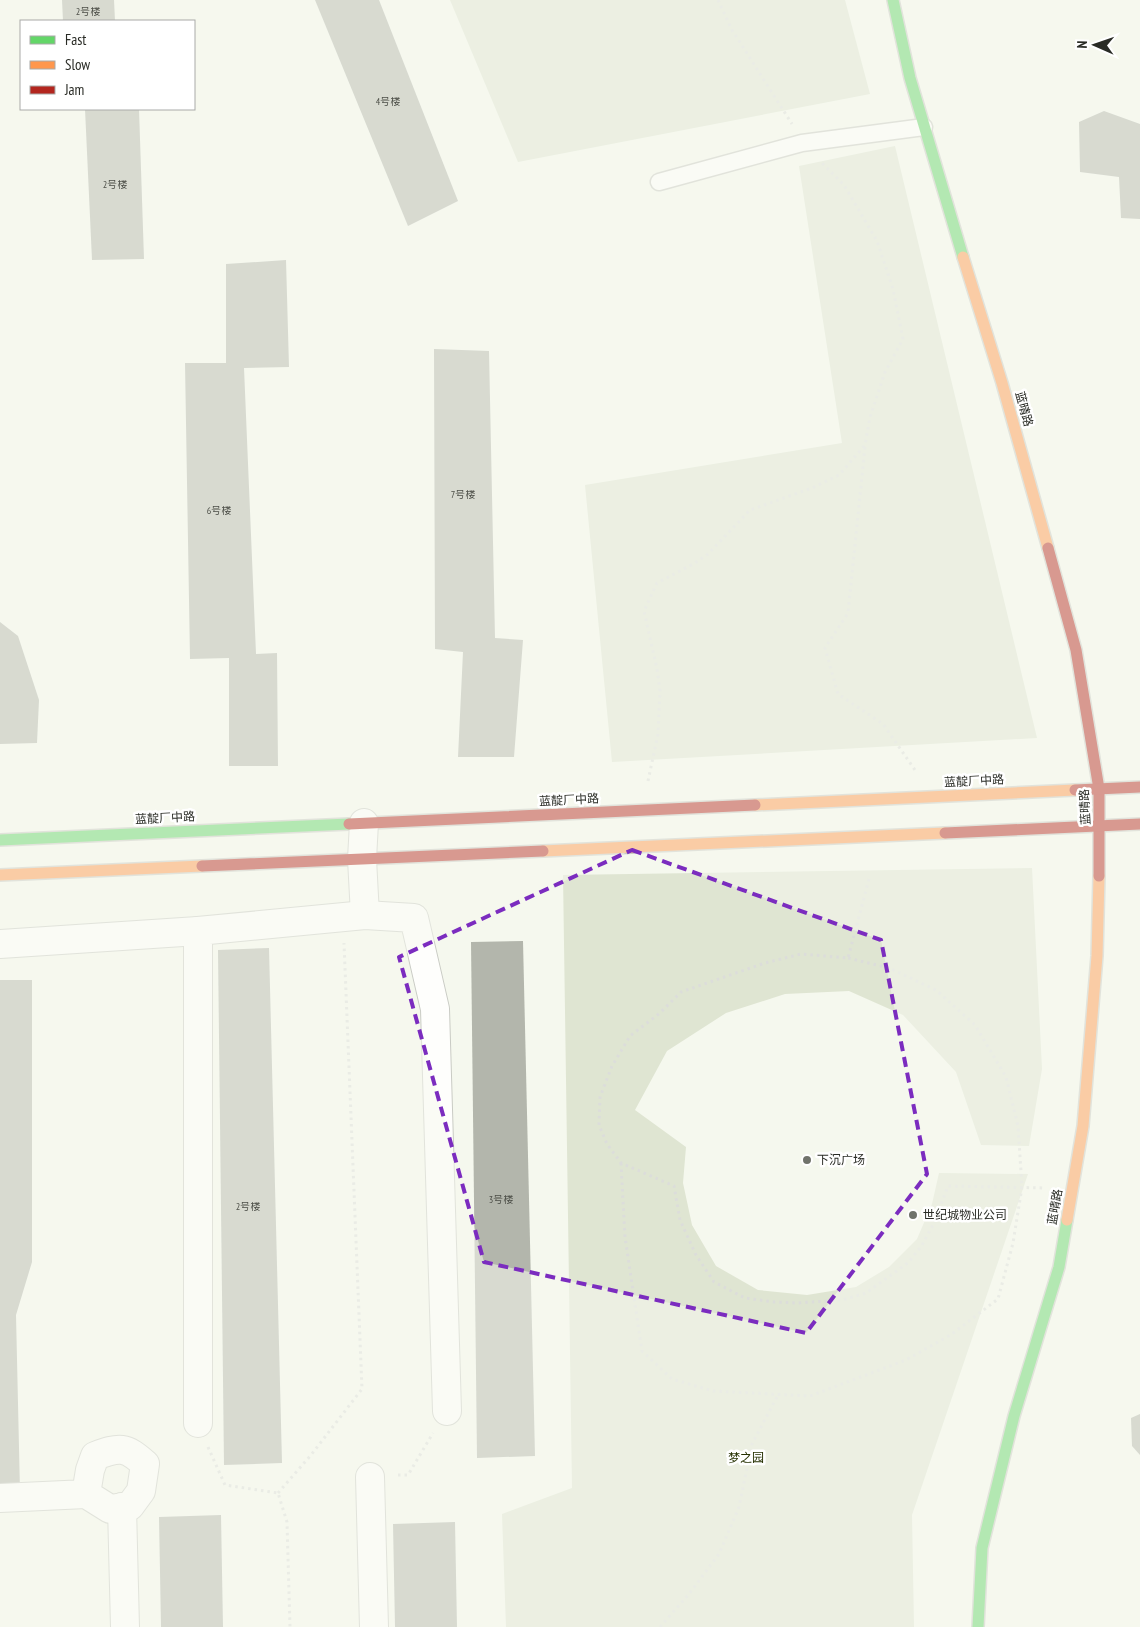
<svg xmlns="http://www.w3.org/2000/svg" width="1140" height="1627" viewBox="0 0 1140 1627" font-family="'PT Sans Narrow','Noto Sans SC',sans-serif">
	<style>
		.green { fill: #dfe5d2 }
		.building { fill: #b3b6ac }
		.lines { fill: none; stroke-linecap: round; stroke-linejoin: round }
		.lane-casing { stroke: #c9cbc4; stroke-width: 19 }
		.street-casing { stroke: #c9cbc4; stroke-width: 30 }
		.fast-casing { stroke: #c9cbc4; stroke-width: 14 }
		.slow-casing { stroke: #c9cbc4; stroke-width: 14 }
		.jam-casing { stroke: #c9cbc4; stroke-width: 14 }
		.path { stroke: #dcddda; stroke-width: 3; stroke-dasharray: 2.5 4; stroke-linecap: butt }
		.lane { stroke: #fefefc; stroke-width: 16 }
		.street { stroke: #fefefc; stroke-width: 28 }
		.fast { stroke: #63d668; stroke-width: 11 }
		.slow { stroke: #ff974d; stroke-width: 11 }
		.jam { stroke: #b3261e; stroke-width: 11 }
		.marked { fill: none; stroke: #7b2cbf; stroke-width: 4; stroke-dasharray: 10 6; stroke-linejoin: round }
		.poi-dot { fill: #70736b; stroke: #fff; stroke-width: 2 }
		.labels { text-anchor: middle; stroke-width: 5; stroke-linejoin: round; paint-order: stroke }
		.number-label { font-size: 10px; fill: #4c4e47 }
		.street-label { font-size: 12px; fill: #292b25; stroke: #fff }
		.poi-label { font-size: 12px; fill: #292b25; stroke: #fff; text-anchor: start }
		.park-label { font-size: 12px; fill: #253000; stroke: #fff }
	</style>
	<rect width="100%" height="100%" fill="#f5f8ee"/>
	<g class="green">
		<path d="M450 0H845L870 94 518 162Z"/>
		<path d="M895 146 1037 738 612 762 585 485 842 443 799 166Z"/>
		<path d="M1032 868 1042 1069 1029 1146 981 1145 956 1072 903 1015 849 991 785 994 726 1013 667 1051 635 1110 686 1147 683 1183 692 1225 716 1266 758 1290 807 1295 856 1287 889 1267 917 1239 932 1204 939 1173 1028 1174 912 1515 914 1627H506L502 1514 572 1488 563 875Z"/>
	</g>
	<g class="building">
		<path d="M62 0H114L115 21H63Z"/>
		<path d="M315 0H379L458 201 408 226Z"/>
		<path d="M85 109H139L144 259 92 260Z"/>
		<path d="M1104 111 1140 124V219L1121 218 1119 177 1080 172 1079 122Z"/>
		<path d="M286 260 289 367 244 368 256 654 277 653 278 766H229V658L190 659 185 363H226V264Z"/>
		<path d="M434 349 489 351 495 638 523 640 514 757H458L463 652 435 649Z"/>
		<path d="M0 622 18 636 39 700 37 743 0 744Z"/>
		<path d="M523 941 535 1456 477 1458 471 942Z"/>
		<path d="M269 948 282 1463 224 1465 218 950Z"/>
		<path d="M0 980H32V1262L16 1315 20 1492 0 1493Z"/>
		<path d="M1140 1414V1455L1132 1446 1131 1418Z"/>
		<path d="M221 1515 223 1627H161L159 1517Z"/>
		<path d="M455 1522 457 1627H395L393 1524Z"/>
	</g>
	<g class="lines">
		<g class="lane-casing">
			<path id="lane" d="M659 182 802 143 924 127"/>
		</g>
		<g class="street-casing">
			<g id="street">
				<path d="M364 823 362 859 365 915"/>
				<path d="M0 944 198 931"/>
				<path d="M198 1423V931L365 915 414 918 435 1009 447 1411"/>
				<path d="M370 1477 374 1627"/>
				<path d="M0 1498 86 1494 110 1509 130 1506 141 1491 145 1464C125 1446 120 1447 95 1456L90 1470 86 1494"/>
				<path d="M122 1507 125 1627"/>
			</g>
		</g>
		<g class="fast-casing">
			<g id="fast">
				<path d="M893 0 910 78 963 257"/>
				<path d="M0 840 349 824"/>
				<path d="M978 1627 982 1548 1014 1416 1059 1267 1067 1220"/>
			</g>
		</g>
		<g class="slow-casing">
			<g id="slow">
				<path d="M963 257 1002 383 1048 548"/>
				<path d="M755 805 1075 790"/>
				<path d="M543 851 945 833"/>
				<path d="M0 875 202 866"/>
				<path d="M1067 1220 1083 1126 1097 956 1099 876"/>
			</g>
		</g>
		<g class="jam-casing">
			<g id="jam">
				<path d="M1048 548 1076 650 1099 789V876"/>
				<path d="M1075 790 1140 787"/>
				<path d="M349 824 755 805"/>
				<path d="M945 833 1140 824"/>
				<path d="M202 866 543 851"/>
			</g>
		</g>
		<g class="path">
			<path d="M718 0 732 30 792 124"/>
			<path d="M865 447 848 613 825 648 838 694 883 724 915 770"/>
			<path d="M648 781 658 734 660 691 657 669 644 611 657 583 695 563 708 554 750 510 812 488 839 475 865 445 870 417 885 372 903 339 893 289 877 241 844 185 821 162"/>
			<path d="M869 879 848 958 801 954 765 963 681 992 660 1013 630 1036 612 1066 600 1097 599 1125 607 1144 621 1163 674 1186 680 1220 696 1255 714 1282 745 1298 774 1302 797 1303 842 1300 866 1293 909 1262 922 1245 934 1223 948 1186 1046 1188"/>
			<path d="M621 1163 625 1237 642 1351 672 1379 713 1391 810 1396 906 1360 952 1334 998 1299 1013 1243 1022 1187 1018 1126 1006 1077 975 1025 936 990 889 968 848 958"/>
			<path d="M208 1447 225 1485 278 1493 287 1522 290 1627"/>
			<path d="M398 1475H408L433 1433"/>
			<path d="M278 1493 311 1455 362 1389 344 943"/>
			<path d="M660 1627 689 1594 719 1554 739 1507 752 1444 778 1395"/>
		</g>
		<use href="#lane" class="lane"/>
		<use href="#street" class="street"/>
		<use href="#fast" class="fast"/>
		<use href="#slow" class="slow"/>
		<use href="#jam" class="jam"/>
	</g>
	<path d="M0 0H1140V1627H0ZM632 850 881 940 927 1174 806 1333 484 1262 399 957Z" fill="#f5f8ee" fill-opacity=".55" fill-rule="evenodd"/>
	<path class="marked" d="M632 850 881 940 927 1174 806 1333 484 1262 399 957Z"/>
	<g class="poi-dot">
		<circle cx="807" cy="1160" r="5"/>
		<circle cx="913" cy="1215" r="5"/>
	</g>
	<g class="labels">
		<g class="number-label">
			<text x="88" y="15">2号楼</text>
			<text x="388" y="105">4号楼</text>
			<text x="115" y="188">2号楼</text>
			<text x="463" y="498">7号楼</text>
			<text x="219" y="514">6号楼</text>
			<text x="501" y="1203">3号楼</text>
			<text x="248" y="1210">2号楼</text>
		</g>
		<g class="street-label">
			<text transform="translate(1024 409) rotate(75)" y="4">蓝晴路</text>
			<text transform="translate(974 781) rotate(-3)" y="4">蓝靛厂中路</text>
			<text transform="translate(569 800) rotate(-3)" y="4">蓝靛厂中路</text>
			<text transform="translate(1085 807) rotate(-93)" y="4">蓝晴路</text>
			<text transform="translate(165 818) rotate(-3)" y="4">蓝靛厂中路</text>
			<text transform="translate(1055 1207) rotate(-80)" y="4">蓝晴路</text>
		</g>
		<g class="poi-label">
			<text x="817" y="1164">下沉广场</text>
			<text x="923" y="1219">世纪城物业公司</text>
		</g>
		<g class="park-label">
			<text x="746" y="1462">梦之园</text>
		</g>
	</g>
	<rect x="20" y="20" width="175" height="90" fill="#ffffff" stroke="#a9aaa8"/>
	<rect x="30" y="36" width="25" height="8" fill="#63d668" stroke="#a9aaa8"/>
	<text x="65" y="45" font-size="15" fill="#292b25">Fast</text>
	<rect x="30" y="61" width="25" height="8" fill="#ff974d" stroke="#a9aaa8"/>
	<text x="65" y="70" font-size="15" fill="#292b25">Slow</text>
	<rect x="30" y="86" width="25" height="8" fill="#b3261e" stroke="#a9aaa8"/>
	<text x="65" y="95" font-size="15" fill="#292b25">Jam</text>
	<g transform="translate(1095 45) rotate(272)" stroke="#ffffff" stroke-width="4" paint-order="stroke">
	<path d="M0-4L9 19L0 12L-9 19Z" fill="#292b25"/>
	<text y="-8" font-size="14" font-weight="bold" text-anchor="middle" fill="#292b25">N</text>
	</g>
</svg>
